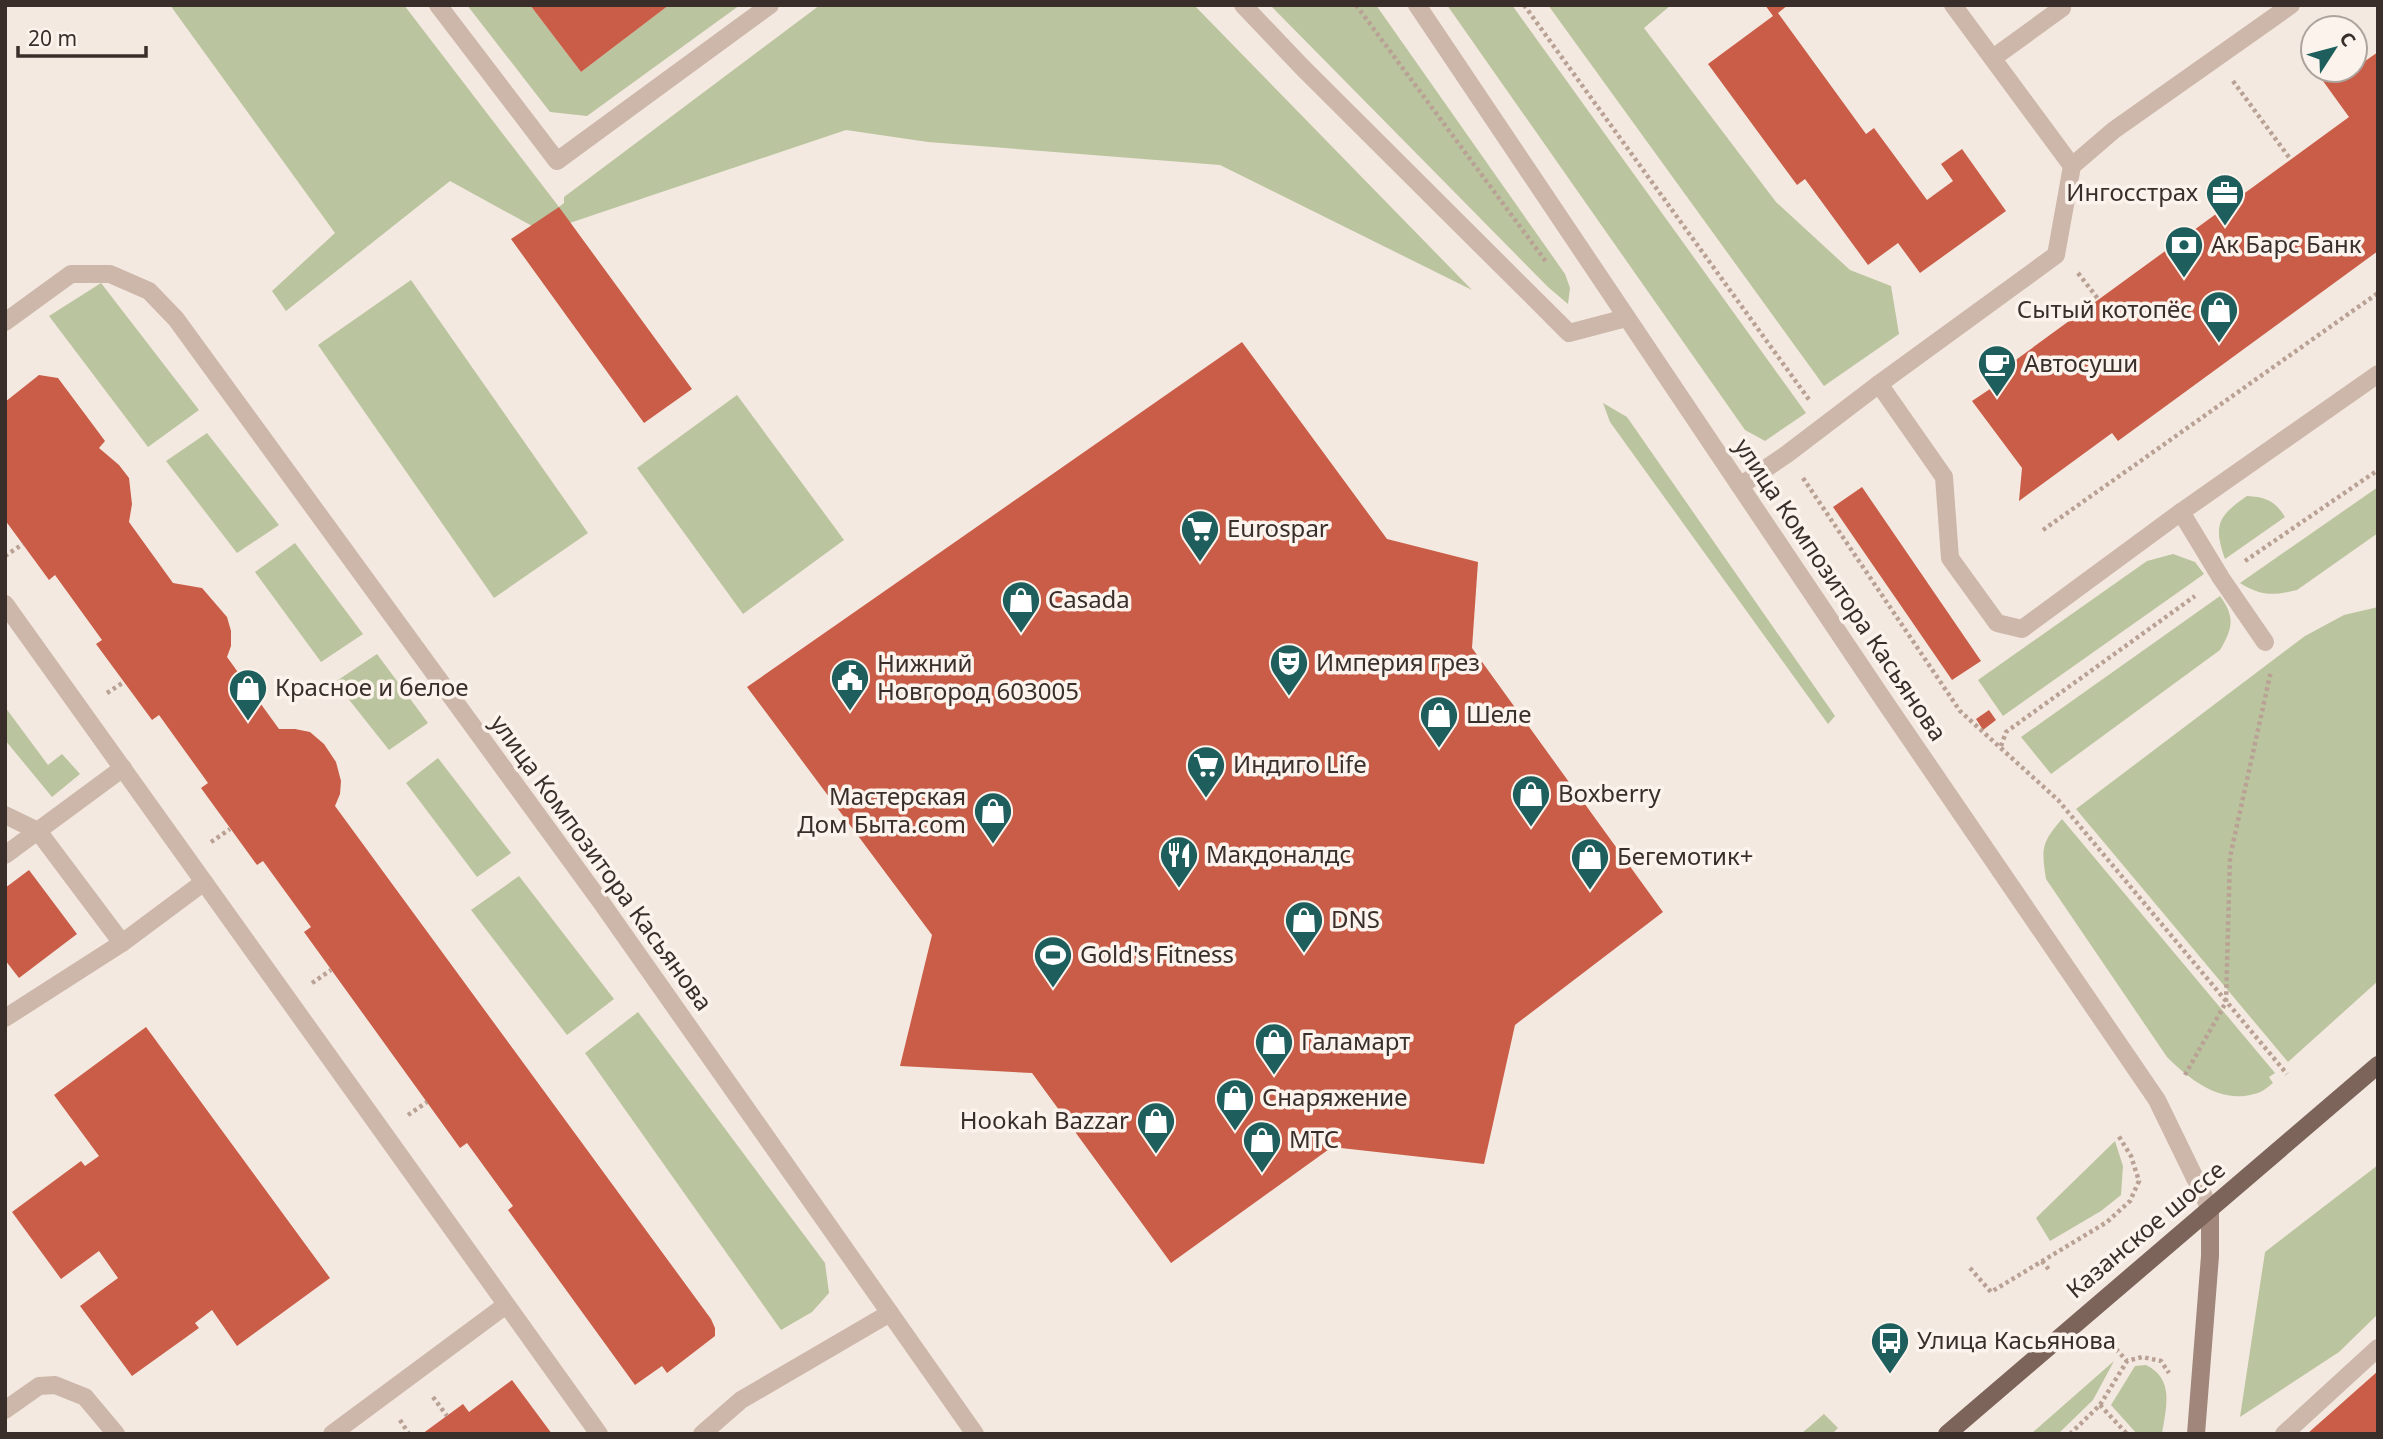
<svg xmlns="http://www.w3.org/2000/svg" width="2383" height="1439" viewBox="0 0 2383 1439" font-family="'Noto Sans',sans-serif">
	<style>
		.green { fill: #bac49e }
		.building { fill: #c95d48 }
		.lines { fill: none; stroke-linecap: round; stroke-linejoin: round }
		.path { stroke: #b9a195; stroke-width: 4.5; stroke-dasharray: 3.5 3.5; stroke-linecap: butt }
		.lane { stroke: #cdb7aa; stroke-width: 18 }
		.street { stroke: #cdb7aa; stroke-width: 18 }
		.secondary { stroke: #a1867c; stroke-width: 18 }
		.primary { stroke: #7c645b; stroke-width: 18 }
		.labels { text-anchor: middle; stroke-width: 7; stroke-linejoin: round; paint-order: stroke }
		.poi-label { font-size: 24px; fill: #3a2e2a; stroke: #fbf3ec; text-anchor: start }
		.street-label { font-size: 24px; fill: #3a2e2a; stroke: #fbf3ec }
	</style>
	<rect width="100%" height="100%" fill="#f4e9e0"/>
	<g class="green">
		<path d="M170 5H404L559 207 564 203V197L820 5H1194L1472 290 1220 165 928 142 846 130 543 232 450 181 286 311 272 291 335 233Z"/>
		<path d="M467 5H530L581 72 669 5H740L587 116 550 112Z"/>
		<path d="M1270 5H1376L1565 274 1570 288 1568 304 1548 287Z"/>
		<path d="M1447 5H1512L1806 413 1765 441 1745 430Z"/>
		<path d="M1548 5H1671L1644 28 1776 202 1850 270 1891 286 1899 334 1824 386Z"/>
		<path d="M411 280 588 533 494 598 318 345Z"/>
		<path d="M101 283 199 410 148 447 49 316Z"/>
		<path d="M737 395 844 540 743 614 637 468Z"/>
		<path d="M1603 403 1627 417 1835 716 1828 724 1610 422Z"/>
		<path d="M207 433 279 525 237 553 166 461Z"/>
		<path d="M2378 487V533L2297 590C2272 596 2261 596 2240 583Z"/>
		<path d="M2247 496C2266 497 2275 501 2285 517L2225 559C2213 525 2218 516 2247 496Z"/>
		<path d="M295 543 363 634 321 662 255 572Z"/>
		<path d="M2173 554 2195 562 2204 574 2003 716 1978 680 2147 561Z"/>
		<path d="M2220 596C2236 618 2232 629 2220 650L2051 774 2021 737Z"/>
		<path d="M2378 607V981L2288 1062 2076 809 2305 636 2344 615Z"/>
		<path d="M377 654 428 723 389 750 335 682Z"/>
		<path d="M5 707 48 765 62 754 80 774 52 797 5 740Z"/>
		<path d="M438 758 511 853 477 877 406 783Z"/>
		<path d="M2062 819 2275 1073 2269 1077 2273 1083C2268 1087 2261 1093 2254 1094 2220 1104 2189 1079 2167 1057L2046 879C2041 848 2042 842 2062 819Z"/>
		<path d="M519 876 614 999 567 1035 471 910Z"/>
		<path d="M638 1012 825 1263 829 1293 812 1312 781 1330 585 1053Z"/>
		<path d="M2115 1141 2123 1166 2121 1195 2101 1211 2050 1241 2036 1218Z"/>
		<path d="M2378 1165V1314L2339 1352 2240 1417 2265 1252Z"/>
		<path d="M2114 1361 2093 1400 2058 1434H2031Z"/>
		<path d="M2146 1365C2175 1379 2166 1408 2162 1434H2137L2111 1405 2135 1366Z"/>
		<path d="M1824 1414 1838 1428 1832 1434H1801Z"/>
	</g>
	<g class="building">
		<path d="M530 5H669L581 72Z"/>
		<path d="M1765 5H1788L1778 13 1866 134 1874 128 1927 200 1953 181 1941 164 1962 149 2006 211 1920 273 1898 243 1868 265 1805 179 1797 185 1708 64 1773 16Z"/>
		<path d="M2378 52V251L2118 441 2112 433 2019 501 2022 468 1972 401 1996 385 1991 378 2349 117 2323 81 2339 70H2355V62L2358 66Z"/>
		<path d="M559 207 692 389 644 423 511 239Z"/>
		<path d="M1242 342 1387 539 1478 562 1472 648 1663 912 1515 1025 1484 1164 1332 1147 1171 1263 1032 1073 900 1066 932 935 747 687Z"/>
		<path d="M39 375 58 378 105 441 99 448 119 465 129 478 132 504 129 522 173 583 202 588 227 617 231 631V646L227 657 279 729H295L310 732 324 744 336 762 341 781 340 794 335 806 711 1319 715 1328V1336L667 1373 662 1366 635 1385 508 1210 513 1206 467 1143 460 1148 304 932 311 927 263 861 257 865 201 788 208 783 159 715 152 720 96 644 102 640 55 575 49 580 5 520V402Z"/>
		<path d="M1862 487 1981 661 1952 680 1833 507Z"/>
		<path d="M1989 710 1996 720 1983 730 1976 719Z"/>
		<path d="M29 870 77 934 19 978 5 960V888Z"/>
		<path d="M146 1027 330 1278 237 1346 212 1310 195 1323 199 1328 132 1376 80 1306 118 1278 99 1251 61 1279 12 1212 81 1161 85 1166 99 1156 54 1095Z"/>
		<path d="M2378 1371V1434H2307Z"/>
		<path d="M512 1380 552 1434H422L463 1404 469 1412Z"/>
	</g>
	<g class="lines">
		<g class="path">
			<path d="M1356 5 1547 263"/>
			<path d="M1524 5 1810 401"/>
			<path d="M2233 81 2291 160"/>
			<path d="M2078 273 2099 300"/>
			<path d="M1803 478 1960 711 2058 800 2287 1074"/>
			<path d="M2043 530 2378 293"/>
			<path d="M5 556 23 544"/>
			<path d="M2245 561 2378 470"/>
			<path d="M107 693 124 682"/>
			<path d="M2001 746 2006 732 2195 596"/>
			<path d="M211 842 230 829"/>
			<path d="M312 983 331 970"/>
			<path d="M2185 1075 2226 1002 2230 857 2271 671"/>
			<path d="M408 1115 427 1102"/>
			<path d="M2042 1261 2050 1271"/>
			<path d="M1970 1268 1991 1292 2107 1222 2130 1201 2139 1181 2131 1156 2118 1135"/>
			<path d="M2116 1349 2127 1361 2142 1357 2161 1361 2169 1373"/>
			<path d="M433 1397 447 1416"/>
			<path d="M2100 1405 2127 1434"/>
			<path d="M400 1420 409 1434"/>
			<path d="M2070 1434 2100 1405 2127 1361"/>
		</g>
		<g class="lane">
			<path d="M438 5 557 161 770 5"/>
			<path d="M1953 5 2072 166"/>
			<path d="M1993 58 2062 8"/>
			<path d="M5 322 71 274H110L149 291 176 319 601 902 975 1434"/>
			<path d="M1879 384 1944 477 1950 558 1997 623 2022 629 2181 512 2378 374"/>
			<path d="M1740 486 1787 454 1879 384 2056 255 2072 166 2114 130 2291 5"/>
			<path d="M2181 512 2221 578 2265 642"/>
			<path d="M5 604 599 1434"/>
			<path d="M5 815 38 831 122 943"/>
			<path d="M5 855 123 768"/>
			<path d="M5 1018 122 943 204 882"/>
			<path d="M5 1410 39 1386 55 1385 85 1397 116 1434"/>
			<path d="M332 1434 506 1305"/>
			<path d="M702 1434 741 1400 890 1313"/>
			<path d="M2284 1434 2378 1348"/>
		</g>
		<g class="street">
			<path d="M1243 5 1303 68 1569 333 1626 318"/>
			<path d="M1417 5 1885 702 2157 1100 2210 1209"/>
		</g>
		<path class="secondary" d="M2196 1434 2210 1256V1209"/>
		<path class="primary" d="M1947 1434 2378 1065"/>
	</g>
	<defs>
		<g id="office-pin" transform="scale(2.0125)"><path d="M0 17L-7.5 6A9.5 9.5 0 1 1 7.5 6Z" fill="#1e5e5d" stroke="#fbf3ec"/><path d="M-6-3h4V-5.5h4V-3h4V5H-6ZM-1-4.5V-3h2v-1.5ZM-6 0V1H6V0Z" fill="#fff"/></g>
		<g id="bank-pin" transform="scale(2.0125)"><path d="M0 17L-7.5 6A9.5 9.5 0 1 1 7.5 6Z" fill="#1e5e5d" stroke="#fbf3ec"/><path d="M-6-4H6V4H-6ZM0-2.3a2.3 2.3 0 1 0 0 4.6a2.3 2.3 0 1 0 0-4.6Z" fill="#fff"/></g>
		<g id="shop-pin" transform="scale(2.0125)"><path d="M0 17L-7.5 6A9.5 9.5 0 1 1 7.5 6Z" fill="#1e5e5d" stroke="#fbf3ec"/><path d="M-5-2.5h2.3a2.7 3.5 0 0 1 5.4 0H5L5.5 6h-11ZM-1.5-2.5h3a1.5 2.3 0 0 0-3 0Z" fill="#fff"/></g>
		<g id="cafe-pin" transform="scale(2.0125)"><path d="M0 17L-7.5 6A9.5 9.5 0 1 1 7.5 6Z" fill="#1e5e5d" stroke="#fbf3ec"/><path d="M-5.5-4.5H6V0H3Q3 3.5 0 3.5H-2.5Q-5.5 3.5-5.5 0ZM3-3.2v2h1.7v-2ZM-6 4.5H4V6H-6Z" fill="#fff"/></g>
		<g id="supermarket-pin" transform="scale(2.0125)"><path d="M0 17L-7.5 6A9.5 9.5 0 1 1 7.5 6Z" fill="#1e5e5d" stroke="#fbf3ec"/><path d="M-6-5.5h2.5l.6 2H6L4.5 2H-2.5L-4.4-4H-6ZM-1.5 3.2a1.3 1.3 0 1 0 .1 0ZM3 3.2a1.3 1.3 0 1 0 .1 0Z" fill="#fff"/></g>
		<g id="theatre-pin" transform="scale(2.0125)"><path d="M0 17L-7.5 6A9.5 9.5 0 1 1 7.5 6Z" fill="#1e5e5d" stroke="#fbf3ec"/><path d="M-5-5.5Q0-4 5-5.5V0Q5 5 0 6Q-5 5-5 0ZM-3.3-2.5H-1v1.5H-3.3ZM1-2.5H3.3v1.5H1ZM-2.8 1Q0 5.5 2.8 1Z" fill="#fff"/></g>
		<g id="civic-pin" transform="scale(2.0125)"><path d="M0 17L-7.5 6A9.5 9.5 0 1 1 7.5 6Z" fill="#1e5e5d" stroke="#fbf3ec"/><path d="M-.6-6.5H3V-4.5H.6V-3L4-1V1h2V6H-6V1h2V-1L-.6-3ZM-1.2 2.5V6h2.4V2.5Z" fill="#fff"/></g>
		<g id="restaurant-pin" transform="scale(2.0125)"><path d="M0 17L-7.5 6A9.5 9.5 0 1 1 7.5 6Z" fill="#1e5e5d" stroke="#fbf3ec"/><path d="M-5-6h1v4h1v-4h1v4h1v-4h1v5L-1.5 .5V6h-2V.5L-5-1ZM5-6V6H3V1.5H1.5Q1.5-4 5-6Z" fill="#fff"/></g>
		<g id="stadium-pin" transform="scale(2.0125)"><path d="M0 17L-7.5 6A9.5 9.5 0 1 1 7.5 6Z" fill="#1e5e5d" stroke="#fbf3ec"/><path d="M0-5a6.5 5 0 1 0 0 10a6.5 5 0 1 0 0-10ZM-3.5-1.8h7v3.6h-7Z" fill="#fff"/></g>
		<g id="bus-pin" transform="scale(2.0125)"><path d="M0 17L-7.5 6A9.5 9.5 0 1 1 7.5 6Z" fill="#1e5e5d" stroke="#fbf3ec"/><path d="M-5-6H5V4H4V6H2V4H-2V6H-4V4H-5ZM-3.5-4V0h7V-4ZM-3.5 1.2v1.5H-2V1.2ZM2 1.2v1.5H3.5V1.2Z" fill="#fff"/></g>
	</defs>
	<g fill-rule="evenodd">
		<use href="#office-pin" x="2225" y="193"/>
		<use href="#bank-pin" x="2184" y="245"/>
		<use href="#shop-pin" x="2219" y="310"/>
		<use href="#cafe-pin" x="1997" y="364"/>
		<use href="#supermarket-pin" x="1200" y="529"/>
		<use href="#shop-pin" x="1021" y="600"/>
		<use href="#theatre-pin" x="1289" y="663"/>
		<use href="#civic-pin" x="850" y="678"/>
		<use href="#shop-pin" x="248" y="688"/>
		<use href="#shop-pin" x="1439" y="715"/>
		<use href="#supermarket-pin" x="1206" y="765"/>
		<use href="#shop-pin" x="1531" y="794"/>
		<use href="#shop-pin" x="993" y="811"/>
		<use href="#restaurant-pin" x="1179" y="855"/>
		<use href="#shop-pin" x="1590" y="857"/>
		<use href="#shop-pin" x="1304" y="920"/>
		<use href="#stadium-pin" x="1053" y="955"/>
		<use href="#shop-pin" x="1274" y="1042"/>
		<use href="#shop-pin" x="1235" y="1098"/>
		<use href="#shop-pin" x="1156" y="1121"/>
		<use href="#shop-pin" x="1262" y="1140"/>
		<use href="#bus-pin" x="1890" y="1341"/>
	</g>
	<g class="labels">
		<g class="poi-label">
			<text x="2198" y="201" text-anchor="end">Ингосстрах</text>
			<text x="2211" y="253">Ак Барс Банк</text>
			<text x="2192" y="318" text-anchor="end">Сытый котопёс</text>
			<text x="2024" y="372">Автосуши</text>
			<text x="1227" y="537">Eurospar</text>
			<text x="1048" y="608">Casada</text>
			<text x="1316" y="671">Империя грез</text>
			<text x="877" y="672">Нижний<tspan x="877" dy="28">Новгород 603005</tspan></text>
			<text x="275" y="696">Красное и белое</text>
			<text x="1466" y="723">Шеле</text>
			<text x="1233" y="773">Индиго Life</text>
			<text x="1558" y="802">Boxberry</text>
			<text x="966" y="805" text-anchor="end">Мастерская<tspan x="966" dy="28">Дом Быта.com</tspan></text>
			<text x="1206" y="863">Макдоналдс</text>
			<text x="1617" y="865">Бегемотик+</text>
			<text x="1331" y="928">DNS</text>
			<text x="1080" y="963">Gold's Fitness</text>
			<text x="1301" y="1050">Галамарт</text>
			<text x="1262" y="1106">Снаряжение</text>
			<text x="1129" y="1129" text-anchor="end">Hookah Bazzar</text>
			<text x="1289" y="1148">МТС</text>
			<text x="1917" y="1349">Улица Касьянова</text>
		</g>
		<g class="street-label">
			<text transform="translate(1840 590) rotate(56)" y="8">улица Композитора Касьянова</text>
			<text transform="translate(601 863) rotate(54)" y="8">улица Композитора Касьянова</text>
			<text transform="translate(2146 1230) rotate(-40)" y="8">Казанское шоссе</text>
		</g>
	</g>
	<rect width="2383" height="1439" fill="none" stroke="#3a2e2a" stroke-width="14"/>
	<g transform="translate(2334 49) rotate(54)"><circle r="33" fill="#fbf3ec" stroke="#aea49e" stroke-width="2"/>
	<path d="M0-5L12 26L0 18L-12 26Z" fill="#1e5e5d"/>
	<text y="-10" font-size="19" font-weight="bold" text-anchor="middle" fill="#3a2e2a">С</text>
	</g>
	<path d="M18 46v10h128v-10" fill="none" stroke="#3a2e2a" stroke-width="3.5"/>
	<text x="28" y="46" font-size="21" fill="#3a2e2a" stroke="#fbf3ec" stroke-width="5" paint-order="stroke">20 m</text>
</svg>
